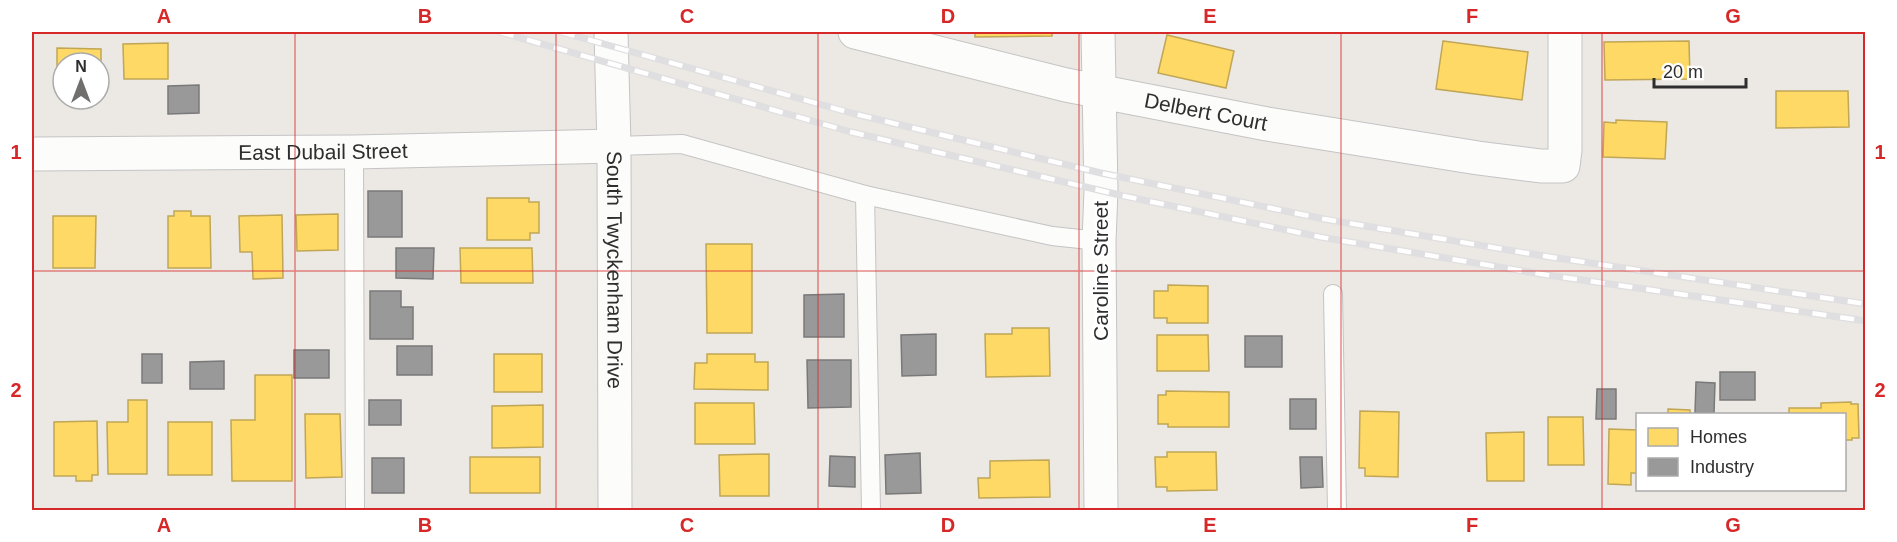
<svg xmlns="http://www.w3.org/2000/svg" width="1897" height="542" viewBox="0 0 1897 542" font-family="Helvetica,sans-serif">
	<style>
		.homes { fill: #ffd966; stroke: #c0a655; stroke-width: 1.5 }
		.industry { fill: #999; stroke: #797979; stroke-width: 1.5 }
		.lines { fill: none; stroke-linecap: round; stroke-linejoin: round }
		.lane-casing { stroke: #c5c4c5; stroke-width: 20 }
		.street-casing { stroke: #c5c4c5; stroke-width: 35 }
		.secondary-casing { stroke: #c5c4c5; stroke-width: 35 }
		.lane { stroke: #fcfcfb; stroke-width: 18 }
		.street { stroke: #fcfcfb; stroke-width: 33 }
		.secondary { stroke: #fcfcfb; stroke-width: 33 }
		.rail-casing { stroke: #dfdfe1; stroke-width: 7 }
		.rail { stroke: #fff; stroke-width: 4.5; stroke-dasharray: 14; stroke-linecap: butt }
		.grid { fill: none; stroke: #d62828; stroke-width: 1.5; stroke-opacity: 0.55 }
		.labels { text-anchor: middle; stroke-width: 6; stroke-linejoin: round; paint-order: stroke }
		.street-label { font-size: 21px; fill: #2e2e2e; stroke: #fff }
		.neatline { fill: none; stroke: #d62828; stroke-width: 2 }
		.grid-label { font-size: 20px; text-anchor: middle; font-weight: bold; fill: #d62828 }
	</style>
	<rect width="100%" height="100%" fill="#ece8e4"/>
	<g class="homes">
		<path d="M975 32H1052V36L975 37Z"/>
		<path d="M1167 35 1234 51 1226 88 1158 73Z"/>
		<path d="M1443 41 1528 52 1522 100 1436 89Z"/>
		<path d="M1689 41 1690 79 1605 80 1604 42Z"/>
		<path d="M168 43V79H124L123 44Z"/>
		<path d="M57 48 101 49V80H99V63H63V80H57Z"/>
		<path d="M1776 91H1848L1849 127 1776 128Z"/>
		<path d="M1616 120 1667 122 1665 159 1603 157 1604 122 1616 123Z"/>
		<path d="M487 198H529V202H539V233H530V240H487Z"/>
		<path d="M174 211H191V216H210L211 268H168V216H174Z"/>
		<path d="M338 214V250L297 251 296 215Z"/>
		<path d="M282 215 283 278 253 279 252 252H240L239 216Z"/>
		<path d="M53 216H96L95 268H53Z"/>
		<path d="M706 244H752V333H707Z"/>
		<path d="M460 248H532L533 283H461Z"/>
		<path d="M1168 285 1208 286V323H1167V318H1154V291H1168Z"/>
		<path d="M1012 328H1049L1050 376 986 377 985 334H1012Z"/>
		<path d="M1157 335H1208L1209 371H1157Z"/>
		<rect x="494" y="354" width="48" height="38"/>
		<path d="M707 354H755V362H768V390L694 389 695 363H707Z"/>
		<path d="M255 375H292V481H232L231 420H255Z"/>
		<path d="M1166 391 1229 392V427H1168V424H1158V395H1166Z"/>
		<path d="M128 400H147V474H108L107 422H128Z"/>
		<path d="M1851 402V404H1858L1859 438H1852V440H1844V414H1789V408H1821V403Z"/>
		<path d="M695 403H754L755 444H695Z"/>
		<path d="M543 405V447L492 448V406Z"/>
		<path d="M1668 409 1690 410V414H1668Z"/>
		<path d="M1360 411 1399 412 1398 477 1365 476V468H1359Z"/>
		<path d="M305 414H340L342 477 306 478Z"/>
		<path d="M1548 417H1583L1584 465H1548Z"/>
		<path d="M97 421 98 475H92V481H76V476H54V422Z"/>
		<rect x="168" y="422" width="44" height="53"/>
		<path d="M1609 429 1638 430V473H1631V485L1608 484Z"/>
		<path d="M1524 432V481H1487L1486 433Z"/>
		<path d="M1167 452H1216L1217 490 1167 491V487H1156L1155 457H1167Z"/>
		<path d="M769 454V496H720L719 455Z"/>
		<rect x="470" y="457" width="70" height="36"/>
		<path d="M1049 460 1050 497 979 498 978 478H990V461Z"/>
	</g>
	<g class="industry">
		<path d="M199 85V113L168 114V86Z"/>
		<rect x="368" y="191" width="34" height="46"/>
		<path d="M396 248H434L433 279 396 278Z"/>
		<path d="M370 291H401V307H413V339H370Z"/>
		<path d="M844 294V337H804V295Z"/>
		<path d="M936 334V375L902 376 901 335Z"/>
		<rect x="1245" y="336" width="37" height="31"/>
		<rect x="397" y="346" width="35" height="29"/>
		<rect x="294" y="350" width="35" height="28"/>
		<rect x="142" y="354" width="20" height="29"/>
		<path d="M807 360H851V407L808 408Z"/>
		<path d="M224 361V389H190V362Z"/>
		<rect x="1720" y="372" width="35" height="28"/>
		<path d="M1696 382 1715 383 1714 413H1695Z"/>
		<path d="M1597 389H1616V419H1596Z"/>
		<rect x="1290" y="399" width="26" height="30"/>
		<rect x="369" y="400" width="32" height="25"/>
		<path d="M920 453 921 493 886 494 885 455Z"/>
		<path d="M830 456 855 457V487L829 486Z"/>
		<path d="M1300 457H1322L1323 487 1301 488Z"/>
		<rect x="372" y="458" width="32" height="35"/>
	</g>
	<g class="lines">
		<g class="lane-casing">
			<g id="lane">
				<path d="M614 146 682 144 865 195 1052 236 1099 241"/>
				<path d="M354 152 355 510"/>
				<path d="M865 195 871 510"/>
				<path d="M1333 294 1337 510"/>
			</g>
		</g>
		<g class="street-casing">
			<g id="street">
				<path id="s1" d="M855 32 1066 85 1267 124 1478 158 1541 166H1563L1565 150V32"/>
				<path d="M1098 32 1101 191 1099 241 1101 510"/>
				<path id="s2" d="M32 154 354 152 614 146"/>
			</g>
		</g>
		<g class="secondary-casing">
			<g id="secondary">
				<path id="s3" d="M611 32 614 146 615 510"/>
			</g>
		</g>
		<use href="#lane" class="lane"/>
		<use href="#street" class="street"/>
		<use href="#secondary" class="secondary"/>
		<g class="rail-casing">
			<g id="rail">
				<path d="M500 32 851 132 1124 196 1320 237 1547 275 1866 321"/>
				<path d="M561 32 855 114 1101 173 1324 219 1550 257 1866 304"/>
			</g>
		</g>
		<use href="#rail" class="rail"/>
	</g>
	<path class="grid" d="M295 32V510M556 32V510M818 32V510M1079 32V510M1341 32V510M1602 32V510M32 271H1866"/>
	<g class="labels">
		<g class="street-label">
			<text dy="7" stroke="none"><textPath href="#s1" startOffset="360">Delbert Court</textPath></text>
			<text dy="7" stroke="none"><textPath href="#s2" startOffset="291">East Dubail Street</textPath></text>
			<text dy="7" stroke="none"><textPath href="#s3" startOffset="238">South Twyckenham Drive</textPath></text>
			<text transform="translate(1101 271) rotate(-90)" y="7">Caroline Street</text>
		</g>
	</g>
	<rect width="1897" height="542" fill="none" stroke="#ffffff" stroke-width="66"/>
	<rect x="1636" y="413" width="210" height="78" fill="#ffffff" stroke="#ababab" stroke-width="1.5"/>
	<rect x="1648" y="428" width="30" height="18" fill="#ffd966" stroke="#ababab" stroke-width="1.5"/>
	<text x="1690" y="443" font-size="18" fill="#2e2e2e">Homes</text>
	<rect x="1648" y="458" width="30" height="18" fill="#999999" stroke="#ababab" stroke-width="1.5"/>
	<text x="1690" y="473" font-size="18" fill="#2e2e2e">Industry</text>
	<g transform="translate(81 81)"><circle r="28" fill="#ffffff" stroke="#ababab" stroke-width="1.5"/>
	<path d="M0-4.5L10 22L0 15L-10 22Z" fill="#706f6e"/>
	<text y="-9" font-size="16" font-weight="bold" text-anchor="middle" fill="#2e2e2e">N</text>
	</g>
	<path d="M1654 78v9h92v-9" fill="none" stroke="#2e2e2e" stroke-width="3"/>
	<text x="1663" y="78" font-size="18" fill="#2e2e2e" stroke="#ffffff" stroke-width="4.5" paint-order="stroke">20 m</text>
	<rect x="33" y="33" width="1831" height="476" class="neatline"/>
	<g class="grid-label">
		<text x="164" y="23">A</text>
		<text x="425" y="23">B</text>
		<text x="687" y="23">C</text>
		<text x="948" y="23">D</text>
		<text x="1210" y="23">E</text>
		<text x="1472" y="23">F</text>
		<text x="1733" y="23">G</text>
		<text x="16" y="159">1</text>
		<text x="1880" y="159">1</text>
		<text x="16" y="397">2</text>
		<text x="1880" y="397">2</text>
		<text x="164" y="532">A</text>
		<text x="425" y="532">B</text>
		<text x="687" y="532">C</text>
		<text x="948" y="532">D</text>
		<text x="1210" y="532">E</text>
		<text x="1472" y="532">F</text>
		<text x="1733" y="532">G</text>
	</g>
</svg>
